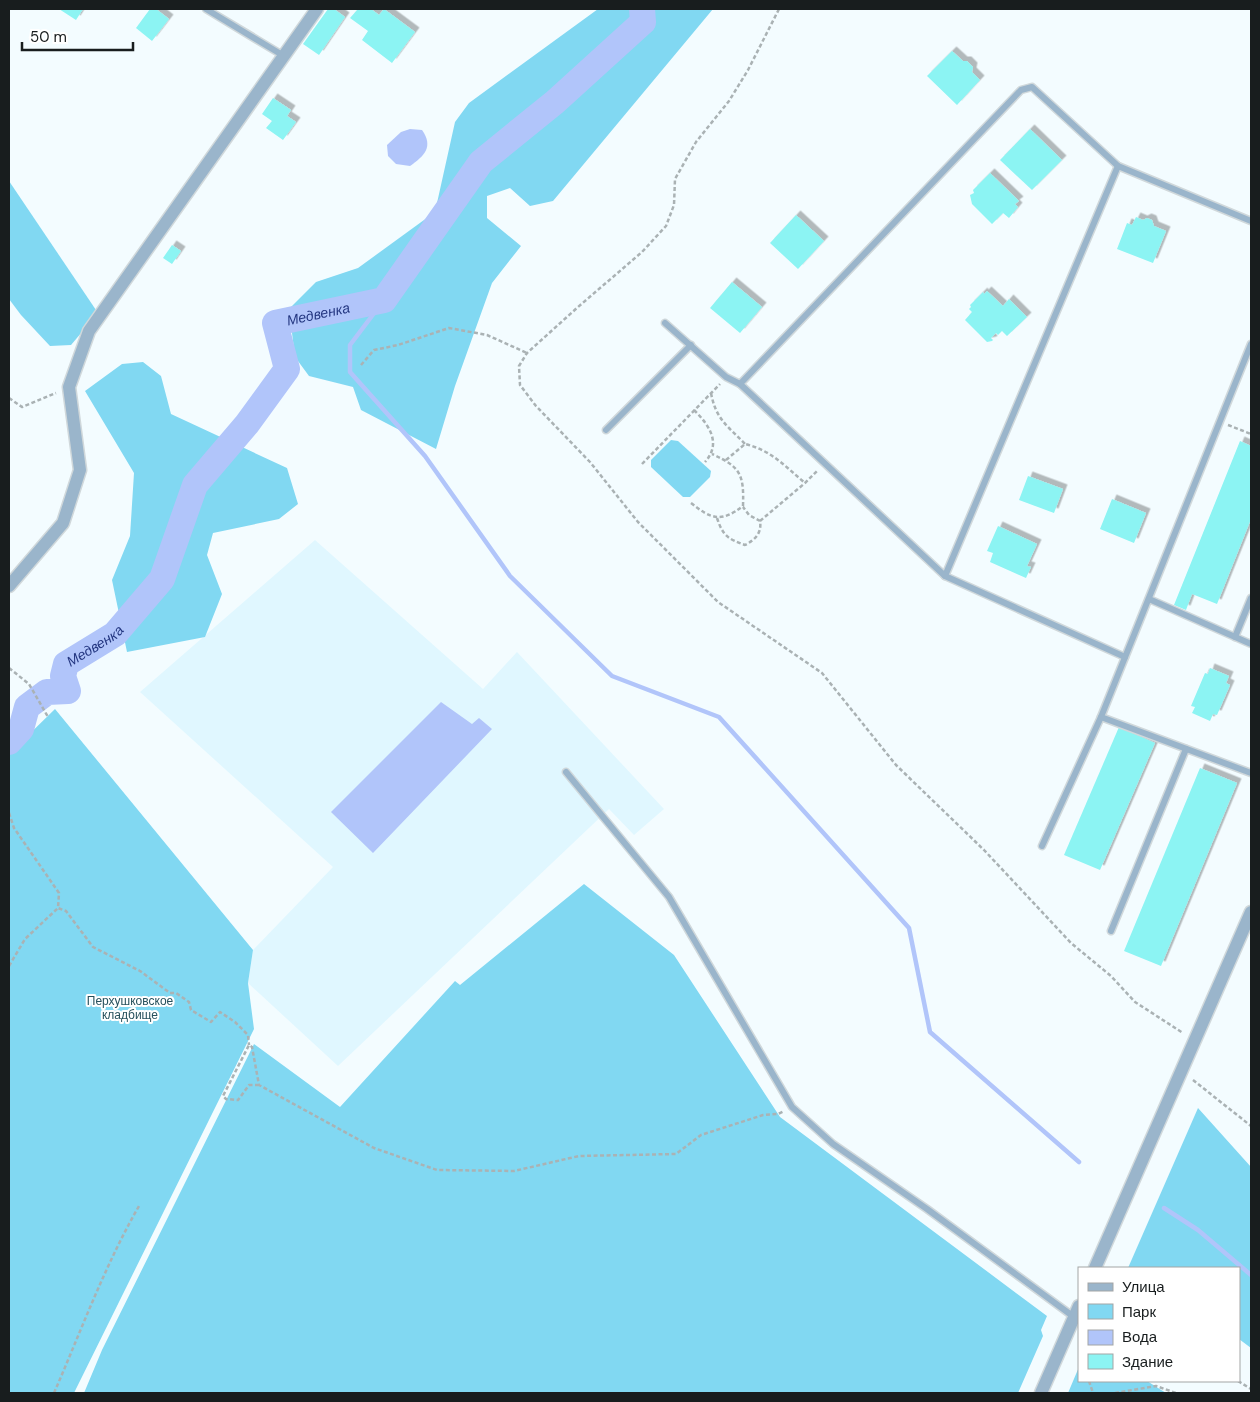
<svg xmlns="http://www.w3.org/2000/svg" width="1260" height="1402" viewBox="0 0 1260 1402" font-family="'DM Sans',sans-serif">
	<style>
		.built { fill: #e0f7ff }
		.green { fill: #81d8f2 }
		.water { fill: #b1c5fa }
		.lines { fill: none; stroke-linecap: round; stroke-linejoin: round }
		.stream { stroke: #b1c5fa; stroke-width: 4.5 }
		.river { stroke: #b1c5fa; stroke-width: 26 }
		.building { fill: #8cf4f3; filter: url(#shadow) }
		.lane-casing { stroke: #d0d8db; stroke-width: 9 }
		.street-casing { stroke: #d0d8db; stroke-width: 15 }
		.path { stroke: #aab2b4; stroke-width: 2.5; stroke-dasharray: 4 2.5; stroke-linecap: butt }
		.lane { stroke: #9ab5cb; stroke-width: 6 }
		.street { stroke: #9ab5cb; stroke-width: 12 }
		.labels { text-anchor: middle; stroke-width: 4; stroke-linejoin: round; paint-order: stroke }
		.park-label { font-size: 12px; fill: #26505c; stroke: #fff }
		.water-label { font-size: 14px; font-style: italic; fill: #233680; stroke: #fff }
	</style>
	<defs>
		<filter id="shadow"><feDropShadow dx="4.5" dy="-4.5" stdDeviation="0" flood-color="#0004"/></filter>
	</defs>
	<rect width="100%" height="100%" fill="#f3fcff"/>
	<path class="built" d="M315 540 483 689 517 652 664 809 634 835 609 809 338 1066 248 983 253 950 333 867 140 692Z"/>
	<g class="green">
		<path d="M598 9H713L553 201 530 206 510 188 487 196V218L521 246 492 283 455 386 436 449 361 410 353 387 309 376 295 357 289 309 316 282 358 268 435 212 455 122 469 103Z"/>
		<path d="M9 181 98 313 71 345 50 346 21 315 9 299Z"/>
		<path d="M143 362 161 376 171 414 287 468 298 504 279 519 213 533 207 555 222 594 205 637 127 652 112 580 130 536 134 473 85 391 122 364Z"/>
		<path d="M671 440 678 441 711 471 710 477 690 497H683L651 467V460Z"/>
		<path d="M55 709 253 950 248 983 254 1029 74 1393H9V754Z"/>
		<path d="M584 884 674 955 780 1117 1047 1316 1041 1330 1043 1336 1018 1393H84L102 1350 254 1044 340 1107 455 981 460 985Z"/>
		<path d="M1198 1108 1251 1167V1348L1239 1339V1268H1128Z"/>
		<path d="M1079 1367V1381H1147L1166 1393H1068Z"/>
	</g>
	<g class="water">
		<path d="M410 129 422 130C434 147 424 156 410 166L396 164 388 156 387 145 401 132Z"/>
		<path d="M441 702 472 724 479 718 492 729 373 853 331 812Z"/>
	</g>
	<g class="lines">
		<g class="stream">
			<path d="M384 300 350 345V372L425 456 510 576 612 676 719 717 909 928 930 1032 1079 1162"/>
			<path d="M1164 1208 1198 1230 1251 1275"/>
		</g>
		<path class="river" id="s1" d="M9 742 21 729 27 707 47 692 68 691 63 676 66 664 115 634 162 579 195 485 247 424 287 369 275 323 384 300 481 162 555 102 643 22 642 9"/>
	</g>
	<g class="building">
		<path d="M59 9H83L76 20Z"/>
		<path d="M150 9H156L169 19 152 41 136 28Z"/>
		<path d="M328 9H334L345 17 319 55 303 44Z"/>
		<path d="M358 9H371L379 15 384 9 415 32 392 63 362 40 368 31 350 18Z"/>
		<path d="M952 51 963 61H967L973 67 972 72 980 80 957 105 927 76Z"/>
		<path d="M273 98 291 110 287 116 296 122 283 140 266 128 272 121 262 114Z"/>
		<path d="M1030 129 1062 160 1032 190 1000 160Z"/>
		<path d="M990 173 1019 201 1015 204 1018 207 1009 218 1003 213 992 224 972 204 970 195 974 193 973 190Z"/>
		<path d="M796 215 824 241 798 269 770 243Z"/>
		<path d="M1136 217 1143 220 1147 218 1152 220 1154 226 1166 231 1153 263 1117 249 1127 223 1132 225Z"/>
		<path d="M172 245 181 251 172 264 163 258Z"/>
		<path d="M732 282 762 307 740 333 710 308Z"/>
		<path d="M987 291 1003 306 1009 299 1027 317 1007 336 1002 331 998 335 996 333 991 338 993 340 992 341 987 342 965 320 972 312 969 309 971 307 970 305 983 292 984 294Z"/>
		<path d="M1240 441 1251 446V519L1217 604 1192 594 1186 610 1174 605Z"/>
		<path d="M1028 476 1063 489 1054 513 1019 500Z"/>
		<path d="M1112 499 1146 513 1134 543 1100 529Z"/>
		<path d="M998 526 1037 544 1027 566 1031 567 1026 578 990 562 993 553 987 551Z"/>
		<path d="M1210 668 1229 676 1226 683 1230 685 1217 715 1213 714 1210 721 1192 713 1195 707 1191 706 1205 673 1208 674Z"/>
		<path d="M1119 727 1155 743 1100 870 1064 855Z"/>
		<path d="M1200 768 1237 783 1161 966 1124 951Z"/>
	</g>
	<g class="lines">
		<g class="lane-casing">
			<g id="lane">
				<path d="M206 9 284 56"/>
				<path d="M665 323 726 377 740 384"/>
				<path d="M1251 344 1101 717 1251 773"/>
				<path d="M606 430 691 345"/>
				<path d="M945 576 1118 166"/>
				<path d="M1149 599 1251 644"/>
				<path d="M1235 637 1251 598"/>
				<path d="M1125 657 945 576 740 384 1021 90 1032 87 1118 166 1251 221"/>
				<path d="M566 772 669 897 792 1107 833 1144 927 1209 1074 1317"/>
				<path d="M1042 846 1101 717"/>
				<path d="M1111 931 1186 749"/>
			</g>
		</g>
		<g class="street-casing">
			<g id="street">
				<path d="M9 586 63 523 80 470 69 387 89 331 317 9"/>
				<path d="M1095 1268 1251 912"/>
				<path d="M1041 1393 1079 1306"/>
			</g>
		</g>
		<g class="path">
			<path d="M779 9 748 70 729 101 696 142 675 179 674 205 666 226 642 252 578 307 527 353 519 366 520 385 536 406 590 462 638 522 718 602 822 673 896 765 984 850 1071 943 1111 976 1135 1002 1183 1033"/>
			<path d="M361 365 374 350 398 345 449 328 487 335 527 353"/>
			<path d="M711 393C716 420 728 426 745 444"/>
			<path d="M9 398 22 407 56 393"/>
			<path d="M694 410C709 425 722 443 705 462"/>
			<path d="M1228 425 1251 434"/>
			<path d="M726 460 745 444C771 450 786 467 805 483"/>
			<path d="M642 464 720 384"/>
			<path d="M691 503C711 519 721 523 743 506 744 475 741 467 712 454"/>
			<path d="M717 518C723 536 728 539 745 545 755 540 762 533 760 521L749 515 743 507"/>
			<path d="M760 521 805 483 817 471"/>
			<path d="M9 668 29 684 48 717"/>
			<path d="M9 813 14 828 59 893 58 908 66 911 93 947 140 971 170 993H176L189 1002 191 1010 211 1022 220 1012 235 1022 248 1035 249 1045"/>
			<path d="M9 966 25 939 58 908"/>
			<path d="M1193 1080 1251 1126"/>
			<path d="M259 1085H249L238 1100 226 1099 223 1096 249 1045 252 1047 259 1085 374 1148 437 1170 514 1171 579 1156 676 1154 701 1135 763 1115 778 1114 784 1111"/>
			<path d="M1089 1381 1093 1393"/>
			<path d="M1238 1381 1251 1389"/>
			<path d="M54 1393C81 1331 105 1265 139 1206"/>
			<path d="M1115 1393 1156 1386 1176 1393"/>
		</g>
		<use href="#lane" class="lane"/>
		<use href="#street" class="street"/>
	</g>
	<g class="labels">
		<g class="park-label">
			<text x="130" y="1005">Перхушковское<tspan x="130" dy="14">кладбище</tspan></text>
		</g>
		<g class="water-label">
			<text dy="5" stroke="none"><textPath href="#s1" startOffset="584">Медвенка</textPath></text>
			<text dy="5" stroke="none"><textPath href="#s1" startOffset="149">Медвенка</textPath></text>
		</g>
	</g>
	<rect width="1260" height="1402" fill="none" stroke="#181d1e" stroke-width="20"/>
	<rect x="1078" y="1267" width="162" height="115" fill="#ffffff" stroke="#a3a5a5"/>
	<rect x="1088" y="1283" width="25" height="8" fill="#9ab5cb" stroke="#a3a5a5"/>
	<text x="1122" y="1292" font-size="15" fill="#181d1e">Улица</text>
	<rect x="1088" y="1304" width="25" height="15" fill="#81d8f2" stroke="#a3a5a5"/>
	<text x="1122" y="1317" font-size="15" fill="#181d1e">Парк</text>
	<rect x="1088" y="1330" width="25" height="15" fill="#b1c5fa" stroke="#a3a5a5"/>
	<text x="1122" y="1342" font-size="15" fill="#181d1e">Вода</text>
	<rect x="1088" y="1354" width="25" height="15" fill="#8cf4f3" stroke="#a3a5a5"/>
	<text x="1122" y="1367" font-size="15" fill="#181d1e">Здание</text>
	<path d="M22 42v8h111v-8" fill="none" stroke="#181d1e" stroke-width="2.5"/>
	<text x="30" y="42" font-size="15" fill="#181d1e" stroke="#ffffff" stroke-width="4" paint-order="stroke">50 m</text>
</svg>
